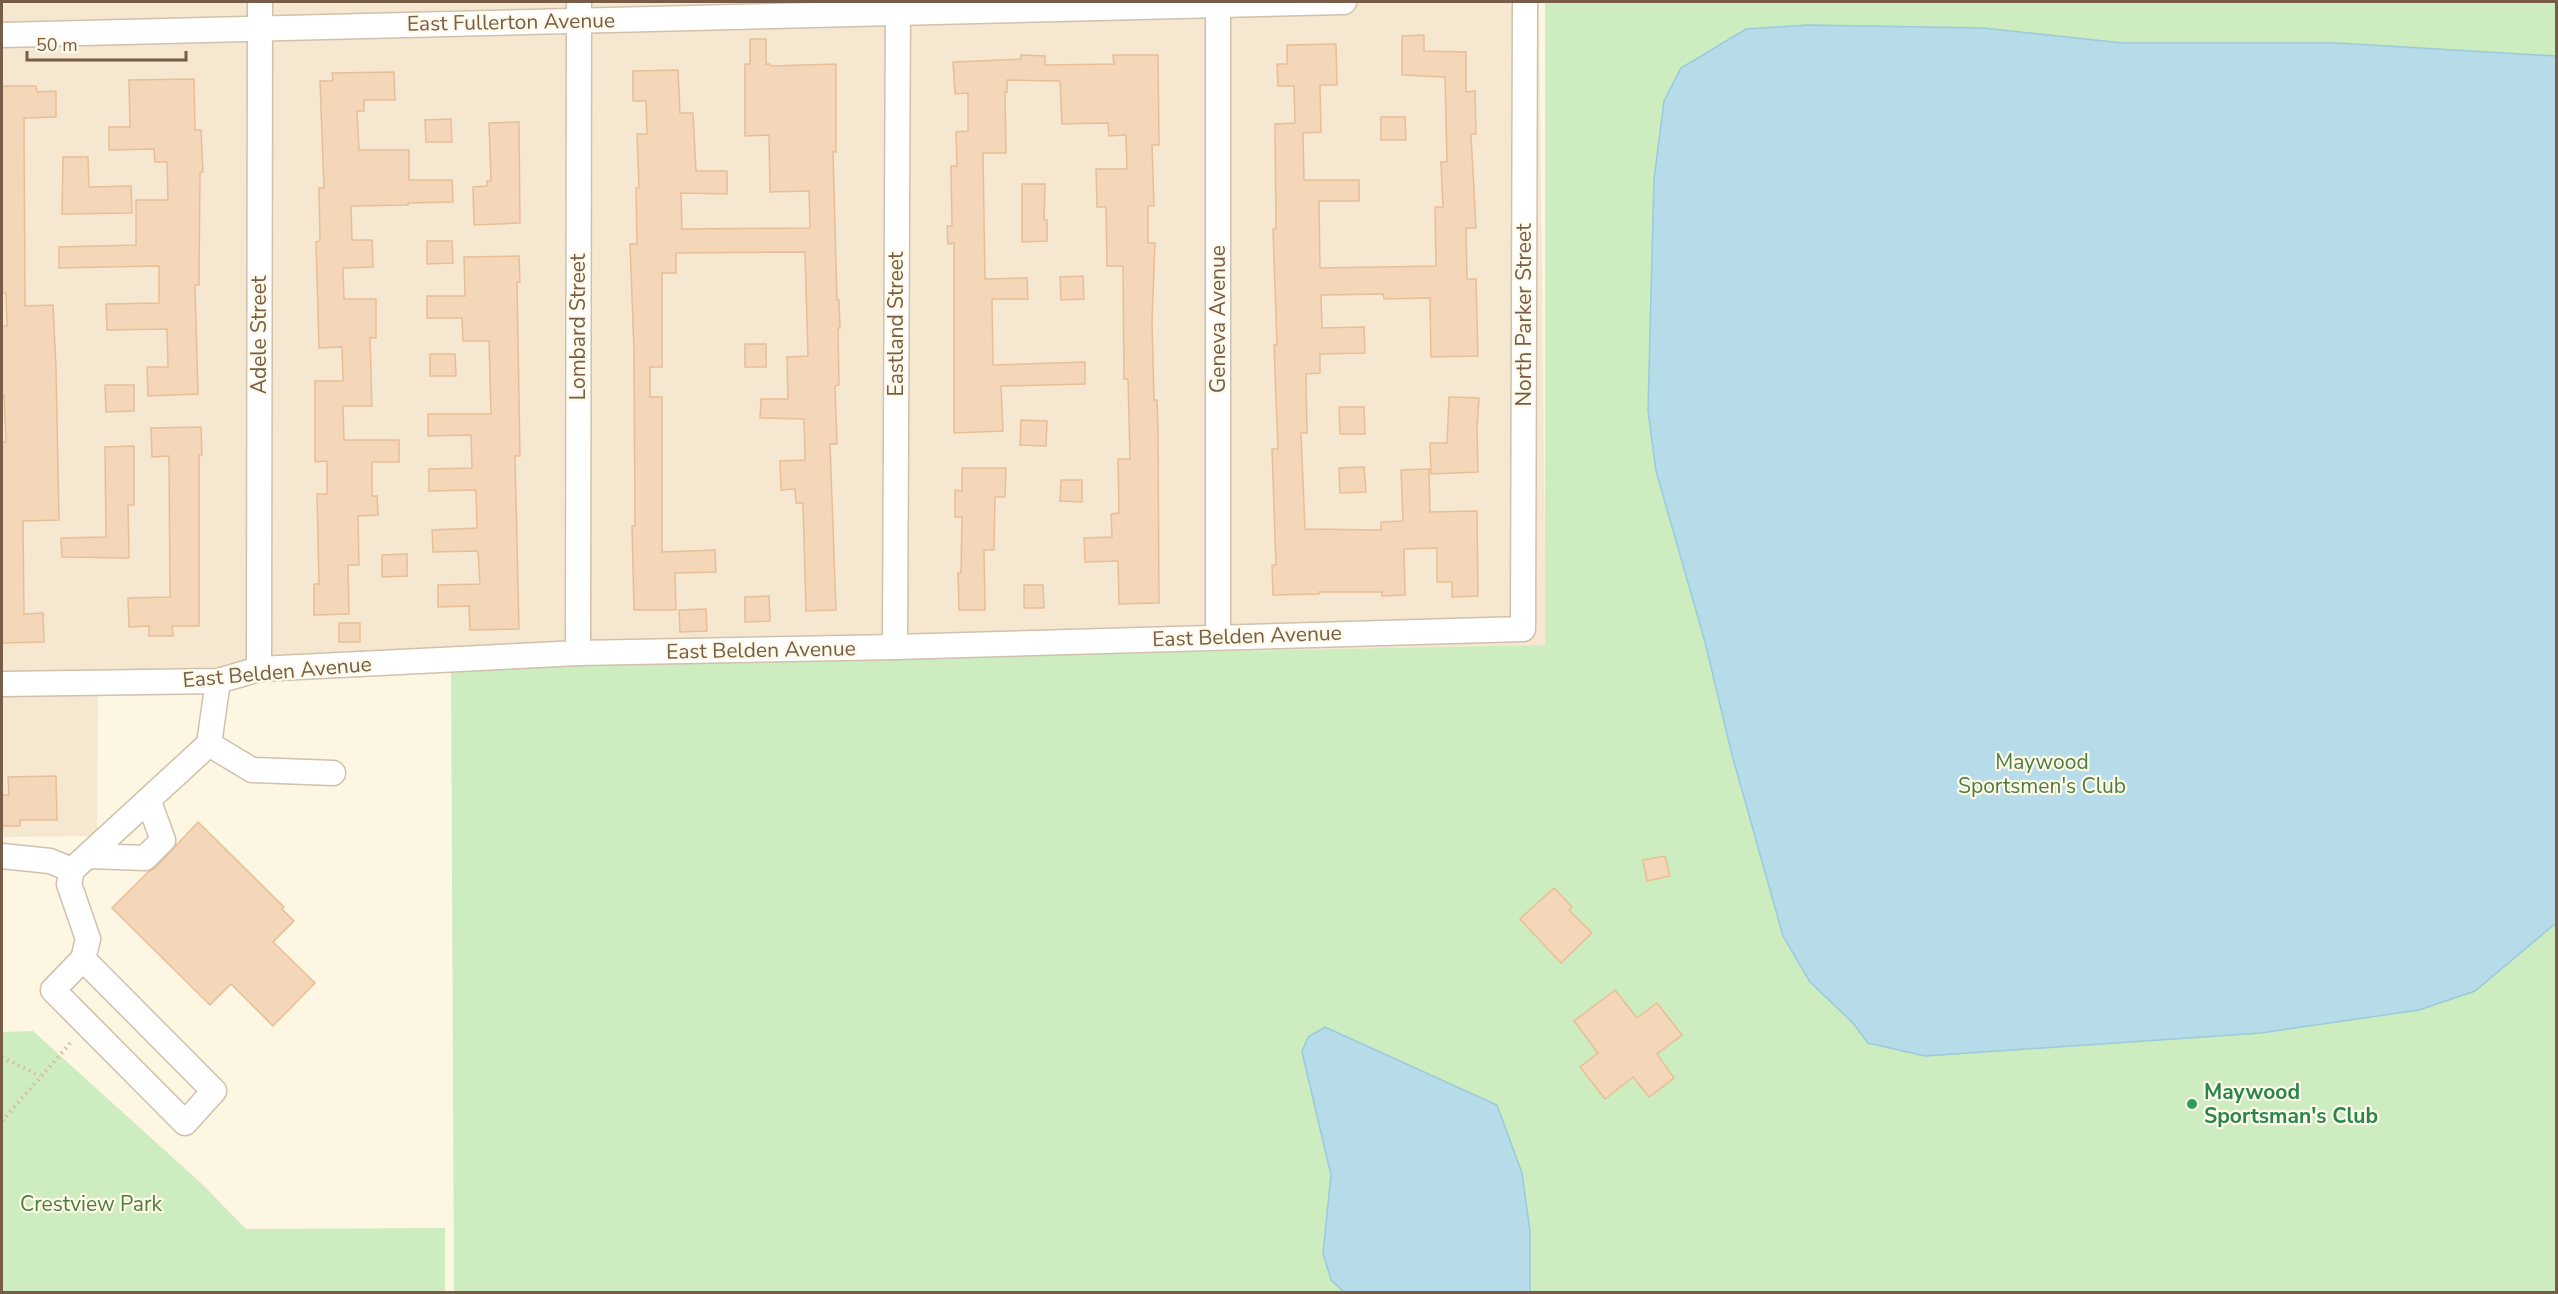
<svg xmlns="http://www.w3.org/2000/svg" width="2558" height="1294" viewBox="0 0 2558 1294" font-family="'Nunito Sans',sans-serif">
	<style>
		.residential { fill: #f6e8d0 }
		.green { fill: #cdecc0 }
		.water { fill: #b5dce8; stroke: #9bcada; stroke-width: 1.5 }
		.building { fill: #f4d6b8; stroke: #e8be97; stroke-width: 1.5 }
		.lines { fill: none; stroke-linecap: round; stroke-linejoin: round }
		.minor-casing { stroke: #d1c0ab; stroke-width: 27 }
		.path { stroke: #d9b99b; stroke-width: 4; stroke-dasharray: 1.5 4.5; stroke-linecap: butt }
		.minor { stroke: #fff; stroke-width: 24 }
		.leisure-dot { fill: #2e9e5b; stroke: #fff9e9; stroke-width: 2 }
		.labels { text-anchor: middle; stroke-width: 4.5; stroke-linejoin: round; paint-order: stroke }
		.street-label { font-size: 21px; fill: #775d47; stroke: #fff9e9 }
		.park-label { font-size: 21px; fill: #4b7d3e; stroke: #fff9e9 }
		.leisure-label { font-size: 21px; font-weight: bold; fill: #27864d; stroke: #fff9e9; text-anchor: start }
	</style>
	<rect width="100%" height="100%" fill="#fdf6e2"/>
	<path class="residential" d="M2 2H1539L1546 645 259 669 98 691 97 836 2 837Z"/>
	<g class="green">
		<path d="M1545 2H2556V1292H454L451 666 1545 645Z"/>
		<path d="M33 1031 203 1185 246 1229 445 1228V1292H2V1032Z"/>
	</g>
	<g class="water">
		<path d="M1808 25 1983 28 2123 43H2337L2556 56V923L2475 991 2419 1010 2261 1033 1925 1056 1868 1043 1853 1023 1810 982 1783 936 1732 755 1705 642 1656 471 1648 411 1654 179 1664 101 1681 68 1746 29Z"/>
		<path d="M1325 1027 1497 1105 1522 1173 1530 1231V1292H1344L1331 1280 1323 1253 1331 1175 1302 1052 1308 1037Z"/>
	</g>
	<g class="building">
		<path d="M1424 35V51L1466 52V92L1475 91 1476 134H1471L1476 228H1466L1467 279H1476L1478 356 1431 357 1430 298 1384 299 1383 294 1321 295 1322 328 1364 327 1365 353 1320 354V373L1306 374 1307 433H1301L1305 529 1381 530V522L1403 521 1401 470 1429 469 1430 512 1477 511 1478 596 1452 597V582H1437V548L1404 549 1405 595 1382 596V592H1319V594L1273 595 1272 565H1276L1272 449H1278L1274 345H1277L1273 229H1276L1275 124 1295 123 1294 86H1278L1277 64H1287V45L1336 44 1337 85H1320L1321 132 1303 133 1304 180H1359V201H1319L1320 268 1436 266 1435 207H1443L1441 162H1447L1445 77 1402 75V36Z"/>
		<path d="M750 39H766V64H770L771 66 836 64V152H833L837 300H839L840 328H838L839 385 835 386 837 444H830L836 610 806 611 803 503H796L795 489 781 490 780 461 805 460 804 419 760 418 761 399H788L787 357 808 356 805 252 676 253V273H662V367H650V397H662V552L715 550 716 572 675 573 676 610H634L632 526H635L634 351 630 244H637L636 188H639L637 134H647L646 101H633V71L678 70 680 113H693L696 171H727V194L681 193 682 229 810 228 809 191 770 192 769 135 745 136V64H750Z"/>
		<path d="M1021 55 1045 56V65L1114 64 1113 55H1158L1159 145H1152L1154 206H1148V243H1155L1152 322 1154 400H1157L1158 430 1159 603 1119 604 1118 561 1085 562 1084 538 1112 537 1111 514 1119 513 1118 459H1130L1128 379H1124L1123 266H1107L1106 207H1097L1096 169H1127L1126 135 1109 136 1108 123 1062 124 1060 81 1007 80V92H1005L1006 153H983L985 279 1027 278 1028 299H992L993 365 1085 362V384L1001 386 1003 431 954 433V243L948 244 947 226H952L951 166H957L956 132 968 131V93L955 94 953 62 1021 59Z"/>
		<path d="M394 72 395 100H364V111H357L359 150H409V180H452L453 202 408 203V205L351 206 352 240H372L373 267 343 268 344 299H376V338H370L372 406H343L344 440H399V462H372V496H377L378 515 358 516 359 565H348L349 614 314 615V584H319L317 494H327V461L315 462V381H343L342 347 319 348 316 242 320 241 319 188H324L320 81H333L332 73Z"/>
		<path d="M194 79 195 130H201L203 172 200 173 199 285H195L198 394 148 396 147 367H168L167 329 107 330 106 304 159 303V266L59 268V247L136 245V200H168L167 162H155L154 149 109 150V127H130L129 80Z"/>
		<path d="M2 86H36L37 92 56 91V117L24 118 25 306 53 305 56 368 59 520 23 521 24 614 43 613 44 642 2 643V442H6L4 395H2V326H7L6 293H2Z"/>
		<path d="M1381 117H1405L1406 140H1381Z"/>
		<path d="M451 119 452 142H426L425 120Z"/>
		<path d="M519 122 520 223 474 225 473 187 487 186V181H491L489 123Z"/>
		<path d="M63 157H88L89 187 131 186 132 213 62 214Z"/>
		<path d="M1022 184H1045L1044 220H1047V241L1022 242Z"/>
		<path d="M427 241H452L453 263 427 264Z"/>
		<path d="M519 256 520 282H517L520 456H515L519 629 470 630 469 606 438 607V585L480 584 478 551 433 552 432 530 477 528 476 490 429 491V469L472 468 471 435 428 436V414H491L489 341H463L462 318H427V296H465L464 257Z"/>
		<path d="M1083 276 1084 299 1061 300 1060 277Z"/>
		<rect x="745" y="344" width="21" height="23"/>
		<path d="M430 354H455L456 376H430Z"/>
		<path d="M105 385H134V411L106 412Z"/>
		<path d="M1449 397 1479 398 1477 428 1478 472 1431 474 1430 443H1447Z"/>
		<path d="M1339 407H1364L1365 434H1340Z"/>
		<path d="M1021 420 1047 421 1046 446 1020 445Z"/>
		<path d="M201 427 202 455H199V626H172L173 636H149V626L129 627 128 598 170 597 169 456 152 457 151 428Z"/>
		<path d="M134 446V505H128L129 558 62 557 61 538 106 537 105 447Z"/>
		<path d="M1364 467 1366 492 1340 493 1339 468Z"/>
		<path d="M962 468H1006L1005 497H995L994 550H984L985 610H959L958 573H961L962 517H955V490L962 491Z"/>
		<path d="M1061 480H1082V502L1060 501Z"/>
		<path d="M407 554V576L382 577V555Z"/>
		<path d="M1024 585H1043L1044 608H1024Z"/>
		<path d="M769 596 770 621 745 622V597Z"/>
		<path d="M706 609 707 631 680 632 679 610Z"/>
		<rect x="339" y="623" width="21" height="19"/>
		<path d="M56 776 57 820H20V826H2V795H9L8 777Z"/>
		<path d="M198 822 284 907 282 909 294 921 273 942 315 983 273 1026 231 984 210 1005 112 908 148 872 155 868Z"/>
		<path d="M1665 856 1670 876 1647 881 1643 860Z"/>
		<path d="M1554 888 1572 907 1569 910 1592 933 1561 963 1520 919Z"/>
		<path d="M1615 990 1637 1018 1657 1003 1682 1035 1657 1054 1674 1078 1649 1097 1633 1077 1605 1099 1580 1067 1598 1053 1574 1021Z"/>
	</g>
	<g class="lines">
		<g class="minor-casing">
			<g id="minor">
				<path d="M2 35 1344 2"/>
				<path d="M1218 637V2"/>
				<path d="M895 647 898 2"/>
				<path d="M578 653 579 2"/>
				<path d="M259 669 260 2"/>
				<path d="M2 684 218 681 259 669 578 653 895 647 1523 629 1525 2"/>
				<path d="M209 744 252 770 333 773"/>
				<path d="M2 856 50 861 72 870"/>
				<path d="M88 856 145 858 163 840 149 802"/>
				<path d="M83 959 214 1091 185 1123 53 990 83 959 88 939 69 884 72 870 209 744 218 681"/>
			</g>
		</g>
		<g class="path">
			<path d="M2 1057 40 1076"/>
			<path d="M2 1121 73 1040"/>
		</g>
		<use href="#minor" class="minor"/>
	</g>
	<circle class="leisure-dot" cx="2192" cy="1104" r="6"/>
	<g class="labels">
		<g class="street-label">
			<text transform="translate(511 22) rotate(-1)" y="7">East Fullerton Avenue</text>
			<text transform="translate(1524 315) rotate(-90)" y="7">North Parker Street</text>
			<text transform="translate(1218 319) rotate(-90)" y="7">Geneva Avenue</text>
			<text transform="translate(896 324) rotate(-90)" y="7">Eastland Street</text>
			<text transform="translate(578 327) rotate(-90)" y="7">Lombard Street</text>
			<text transform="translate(259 335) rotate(-90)" y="7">Adele Street</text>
			<text transform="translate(1247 636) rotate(-2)" y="7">East Belden Avenue</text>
			<text transform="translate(761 650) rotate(-1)" y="7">East Belden Avenue</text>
			<text transform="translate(277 672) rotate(-5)" y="7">East Belden Avenue</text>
		</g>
		<g class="park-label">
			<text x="2042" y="769">Maywood<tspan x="2042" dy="24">Sportsmen's Club</tspan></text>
			<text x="91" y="1211">Crestview Park</text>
		</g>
		<g class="leisure-label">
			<text x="2204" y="1099">Maywood<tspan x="2204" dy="24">Sportsman's Club</tspan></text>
		</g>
	</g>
	<rect width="2558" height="1294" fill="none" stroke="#775d47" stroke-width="6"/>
	<path d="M27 51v9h159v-9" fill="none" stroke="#775d47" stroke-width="3"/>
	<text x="36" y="51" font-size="18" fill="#775d47" stroke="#fff9e9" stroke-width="4.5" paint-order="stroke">50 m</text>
</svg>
